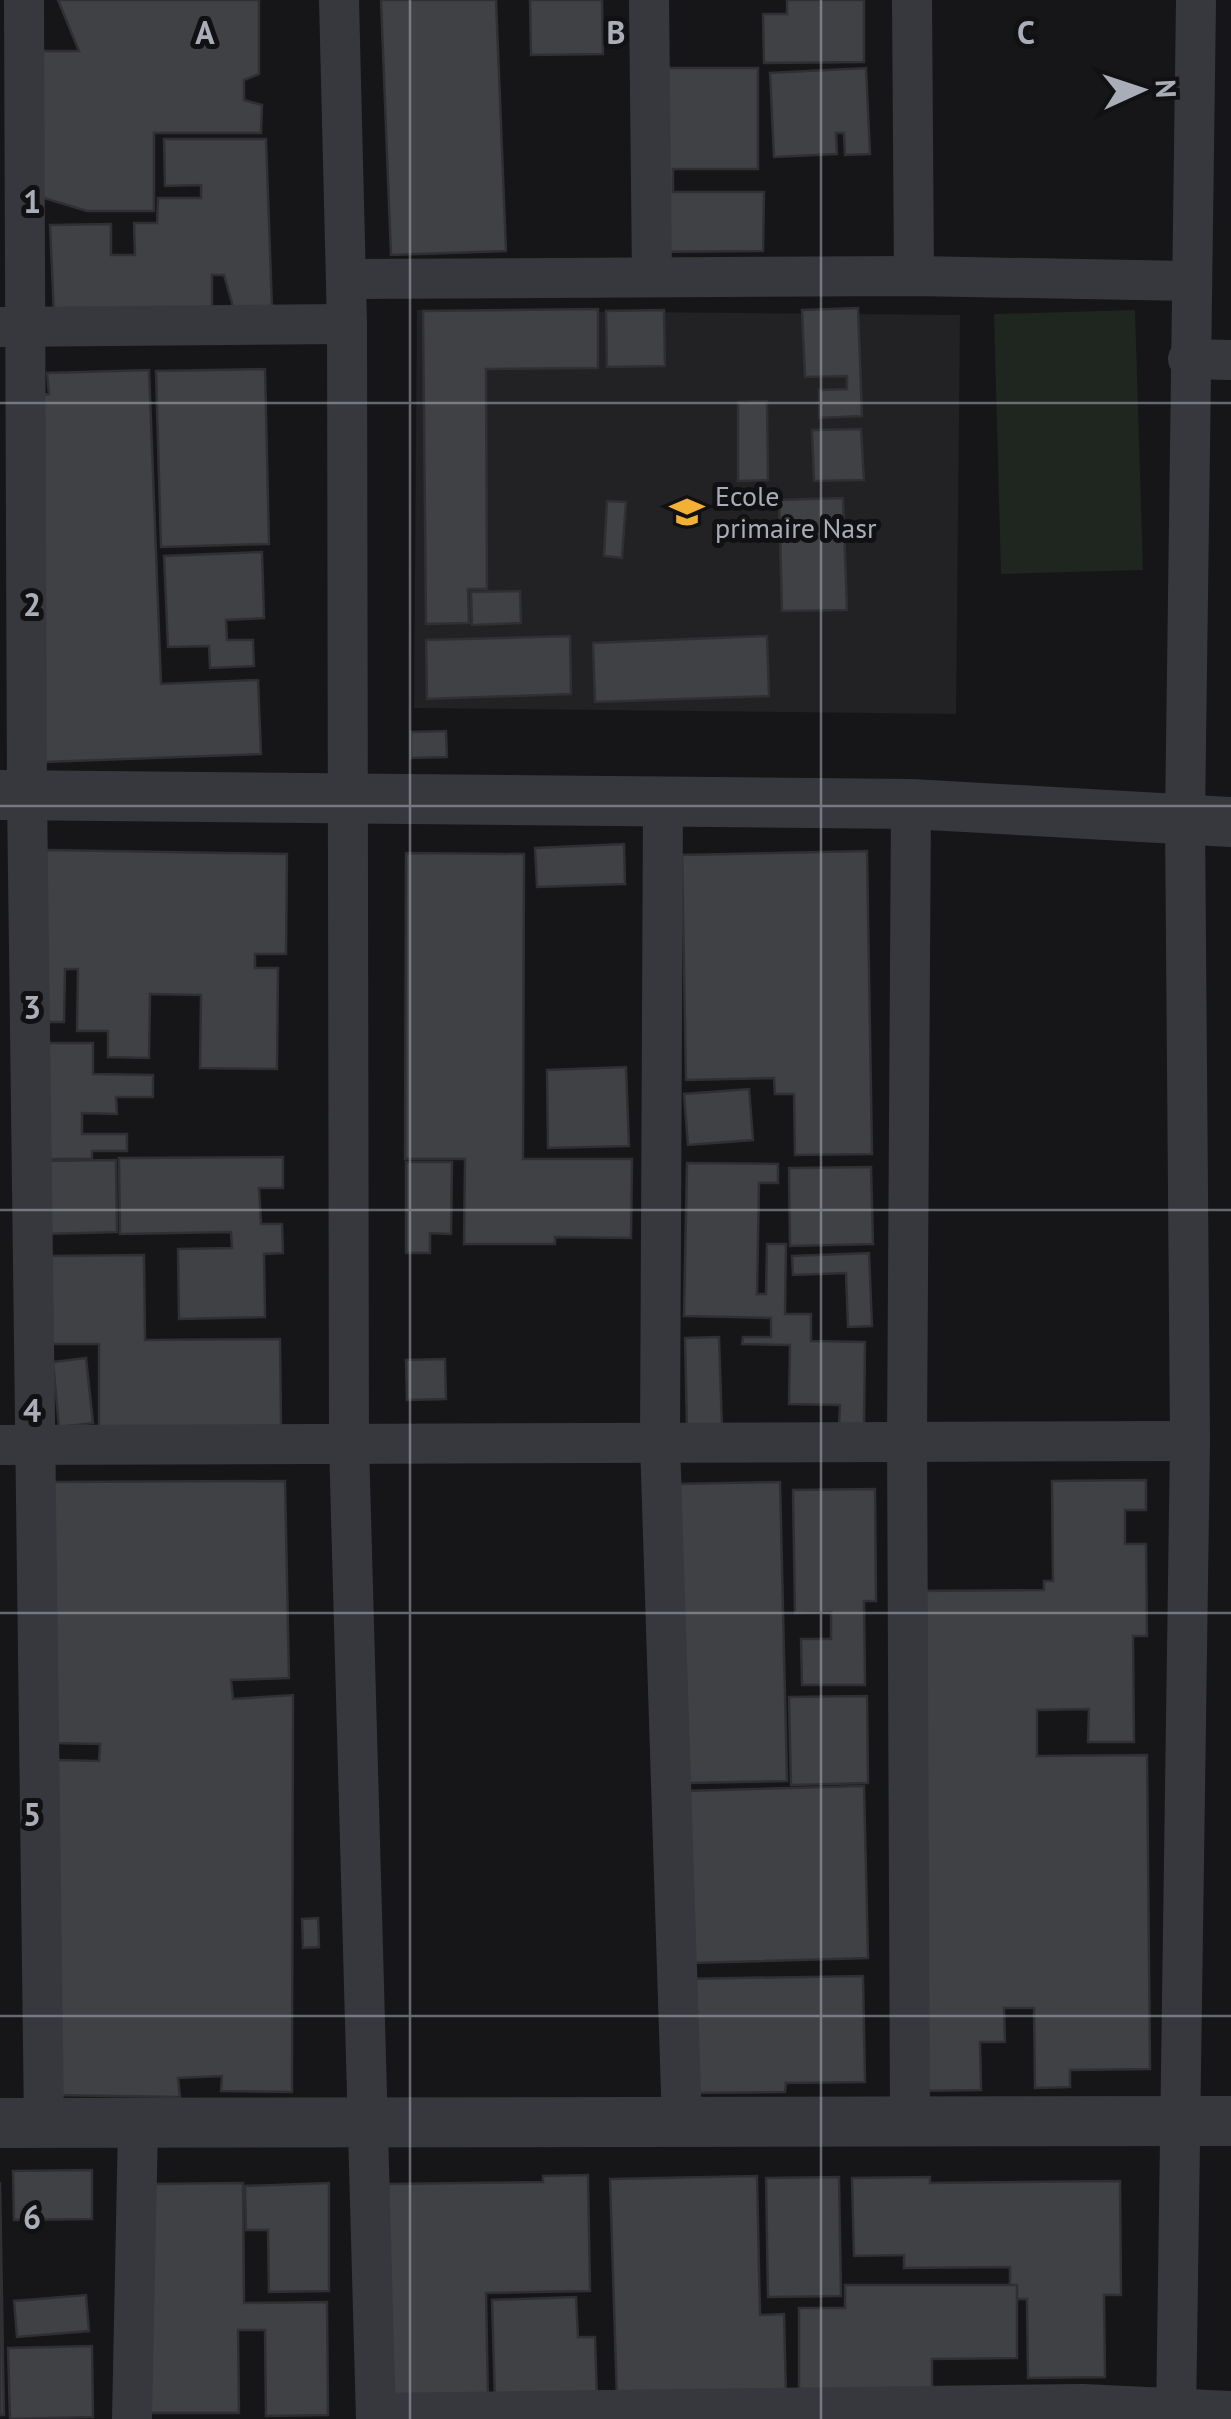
<svg xmlns="http://www.w3.org/2000/svg" width="1231" height="2419" viewBox="0 0 1231 2419" font-family="'PT Sans',sans-serif">
	<style>
		.built { fill: #222225 }
		.green { fill: #1e261f }
		.building { fill: #404145; stroke: #303034; stroke-width: 2.5 }
		.lines { fill: none; stroke-linecap: round; stroke-linejoin: round }
		.minor { stroke: #37383d; stroke-width: 40 }
		.tertiary { stroke: #37383d; stroke-width: 50 }
		.grid { fill: none; stroke: #a8adb8; stroke-width: 2.5; stroke-opacity: 0.55 }
		.labels { text-anchor: middle; stroke-width: 10; stroke-linejoin: round; paint-order: stroke }
		.poi-label { font-size: 28px; fill: #a8adb8; stroke: #111113; text-anchor: start }
		.grid-label { font-size: 32px; text-anchor: middle; font-weight: bold; fill: #a8adb8; stroke: #111113; stroke-width: 10; stroke-linejoin: round; paint-order: stroke }
	</style>
	<rect width="100%" height="100%" fill="#161618"/>
	<path class="built" d="M417 310 960 315 956 714 414 708Z"/>
	<path class="green" d="M1135 310 1143 570 1001 574 994 314Z"/>
	<g class="building">
		<path d="M58 0H259V74L244 80V100L262 105 261 133H154V211H87L34 195 35 51H79Z"/>
		<path d="M381 0H496L506 251 391 255Z"/>
		<path d="M530 0H602L603 54 531 55Z"/>
		<path d="M787 0H864V62L764 63 763 14H787Z"/>
		<path d="M644 68H758V169H673V192H764L763 251 644 252Z"/>
		<path d="M866 68 870 154 845 155 844 133H836L837 154 774 157 770 73Z"/>
		<path d="M164 139H266L272 309 234 310 224 275H212V312L54 314 50 225 111 224V255H135L134 223H157L158 198H201V185L165 186Z"/>
		<path d="M858 308 862 416 819 418V390L847 389V376L805 377 802 310Z"/>
		<path d="M598 309V368L486 369 487 589H468L469 623 426 624 423 311Z"/>
		<path d="M664 310 665 366 607 367 606 311Z"/>
		<path d="M265 369 269 544 161 547 156 371Z"/>
		<path d="M149 370 161 684 258 680 261 754 44 762 31 395 49 394 47 373Z"/>
		<path d="M767 401 768 480 738 481V402Z"/>
		<path d="M861 429 864 480 814 481 812 430Z"/>
		<path d="M843 498 847 610 782 611 779 500Z"/>
		<path d="M607 501 626 502 622 558 604 556Z"/>
		<path d="M262 552 264 618 226 620 227 640H253L254 666 210 668 209 646 168 647 164 556Z"/>
		<path d="M520 591 521 623 472 625 471 592Z"/>
		<path d="M570 636 571 694 427 699 426 640Z"/>
		<path d="M767 636 769 696 595 702 593 643Z"/>
		<path d="M446 731 447 757 411 758V732Z"/>
		<path d="M624 844 625 884 537 887 535 848Z"/>
		<path d="M46 850 287 854 286 954H255V968H278L277 1069 200 1068 201 995 150 994 149 1058 108 1057V1031H77L78 969H65L64 1022H43Z"/>
		<path d="M867 851 872 1154 795 1155 794 1094H775L774 1078 686 1080 682 855Z"/>
		<path d="M406 853 524 854 523 1159H632L631 1238 555 1237V1244H464L465 1159H405Z"/>
		<path d="M48 1043H93V1074L153 1075V1097H116L117 1114 82 1113V1134H127V1151H92V1159H47Z"/>
		<path d="M626 1067 629 1146 548 1148 547 1070Z"/>
		<path d="M749 1089 753 1140 688 1145 684 1094Z"/>
		<path d="M283 1157V1188H259L261 1224H282L283 1253 264 1254 265 1317 179 1319 178 1249 232 1248 231 1232 120 1234 119 1158Z"/>
		<path d="M116 1160 117 1232 45 1234 43 1161Z"/>
		<path d="M406 1162H452L451 1234 430 1233V1253H406Z"/>
		<path d="M687 1163 778 1164V1183H759L757 1294H766L767 1244H786L785 1314H811V1341L865 1342 864 1426H839L840 1405 789 1404 790 1345 742 1344 743 1337H771V1318L684 1316Z"/>
		<path d="M871 1167 873 1244 790 1246 789 1168Z"/>
		<path d="M869 1253 872 1326 848 1327 846 1273 793 1275 792 1256Z"/>
		<path d="M144 1255 145 1340 280 1339 281 1426 99 1427V1344H46V1256Z"/>
		<path d="M719 1337 722 1429 687 1430 685 1338Z"/>
		<path d="M86 1358 93 1423 59 1427 53 1362Z"/>
		<path d="M445 1359 446 1399 407 1400 406 1360Z"/>
		<path d="M1146 1480V1510H1125V1544H1146L1147 1636H1133L1134 1742H1088L1089 1709 1037 1710V1756L1147 1755 1150 2069 1070 2070V2087L1035 2088 1034 2008H1004L1005 2042H980L981 2090 914 2091 916 1591 1044 1590V1581H1053L1052 1481Z"/>
		<path d="M285 1481 289 1678 231 1680 233 1699 293 1695 292 2092 221 2091 222 2076 178 2078 180 2097 50 2095 54 1760 99 1761 100 1744 54 1743 52 1482Z"/>
		<path d="M780 1482 787 1781 686 1783 679 1484Z"/>
		<path d="M875 1489 876 1601H864L865 1685H802L801 1639H831V1612L795 1613 793 1490Z"/>
		<path d="M867 1696 868 1783 791 1785 789 1697Z"/>
		<path d="M864 1786 868 1958 690 1963 685 1791Z"/>
		<path d="M318 1918 319 1947 303 1948 302 1919Z"/>
		<path d="M863 1976 865 2082 786 2083 785 2092 681 2093 679 1979Z"/>
		<path d="M92 2170V2219L14 2220 13 2171Z"/>
		<path d="M588 2175 590 2291 486 2293 488 2401 390 2403 386 2184 543 2182V2176Z"/>
		<path d="M757 2176 760 2315 784 2314 786 2397 617 2400 610 2179Z"/>
		<path d="M839 2177 841 2296 768 2297 766 2178Z"/>
		<path d="M930 2177V2183L1120 2181 1121 2295H1104L1105 2377 1028 2378 1027 2299H1010V2267L904 2268V2255L854 2256 852 2178Z"/>
		<path d="M0 2182 4 2415H0Z"/>
		<path d="M243 2183 244 2303 327 2302 328 2415 266 2416 265 2330H238L239 2413H147L145 2184Z"/>
		<path d="M329 2183V2291L269 2292 268 2230H246L245 2186Z"/>
		<path d="M845 2285H1017V2358L932 2359V2394L799 2395V2308H845Z"/>
		<path d="M86 2295 89 2331 17 2337 14 2301Z"/>
		<path d="M576 2297 578 2337H595L597 2399 495 2402 492 2300Z"/>
		<path d="M92 2346 93 2417 10 2419 8 2348Z"/>
	</g>
	<g class="lines">
		<g class="minor">
			<path d="M24 0 27 795 44 2123"/>
			<path d="M339 0 347 324 349 1444 376 2419"/>
			<path d="M649 0 652 277"/>
			<path d="M912 0 914 276"/>
			<path d="M347 279 914 276 1190 281"/>
			<path d="M0 327 347 324"/>
			<path d="M1188 359 1231 360"/>
			<path d="M663 804 660 1442 682 2124"/>
			<path d="M0 1445 1190 1441"/>
			<path d="M910 2124 907 1439 911 804"/>
			<path d="M376 2413 1083 2404 1231 2411"/>
			<path d="M132 2419 138 2125"/>
			<path d="M1176 2419 1190 1441 1185 819 1196 0"/>
		</g>
		<g class="tertiary">
			<path d="M0 795 911 804 1231 822"/>
			<path d="M0 2123 1231 2121"/>
		</g>
	</g>
	<path class="grid" d="M410 0V2419M821 0V2419M0 403H1231M0 806H1231M0 1210H1231M0 1613H1231M0 2016H1231"/>
	<defs>
		<g id="school-bare" transform="scale(2.7)"><path d="M0-5L7-2L0 1L-7-2ZM-4 1L0 2.5L4 1V4Q0 6-4 4Z" fill="#f2b134" stroke="#111113" stroke-width="2.5" paint-order="stroke"/></g>
	</defs>
	<g fill-rule="evenodd">
		<use href="#school-bare" x="687" y="512"/>
	</g>
	<g class="labels">
		<g class="poi-label">
			<text x="715" y="506">Ecole<tspan x="715" dy="32">primaire Nasr</tspan></text>
		</g>
	</g>
	<g class="grid-label">
		<text x="205" y="44">A</text>
		<text x="616" y="44">B</text>
		<text x="1026" y="44">C</text>
		<text x="32" y="213">1</text>
		<text x="32" y="616">2</text>
		<text x="32" y="1019">3</text>
		<text x="32" y="1422">4</text>
		<text x="32" y="1826">5</text>
		<text x="32" y="2229">6</text>
	</g>
	<g transform="translate(1141 90) rotate(87)" stroke="#111113" stroke-width="8" paint-order="stroke">
	<path d="M0-8L18 38L0 25L-18 38Z" fill="#a8adb8"/>
	<text y="-15" font-size="28" font-weight="bold" text-anchor="middle" fill="#a8adb8">N</text>
	</g>
</svg>
